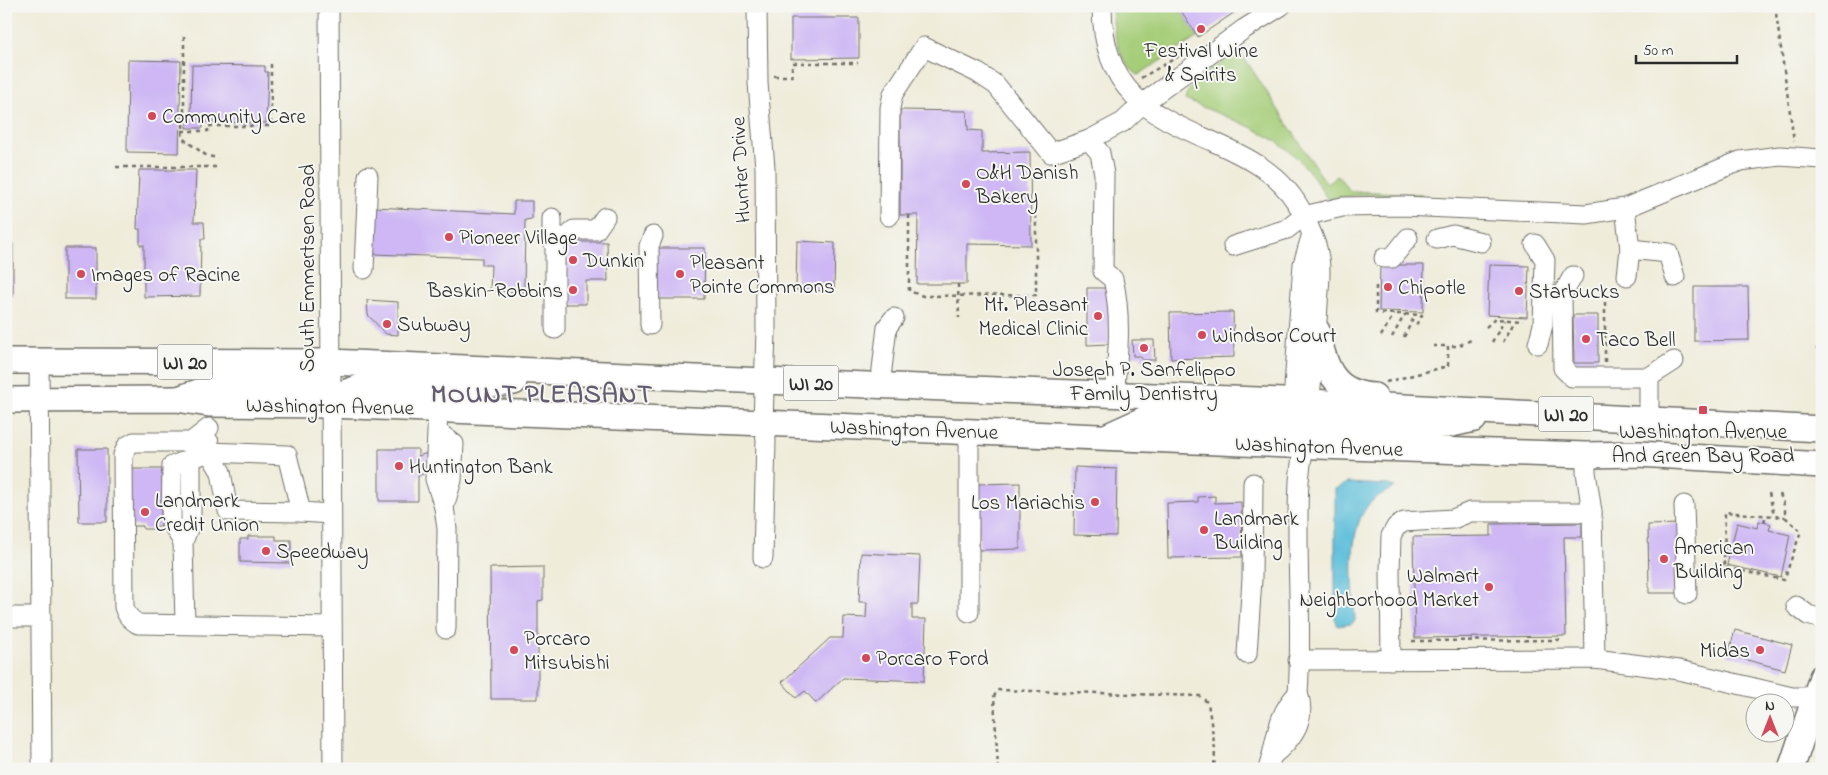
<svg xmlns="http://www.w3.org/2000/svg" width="1828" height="775" viewBox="0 0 1828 775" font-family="'Indie Flower',sans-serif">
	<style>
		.green { fill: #a6ce79; stroke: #687c52 }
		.water { fill: #5abdd9; stroke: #427482 }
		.building { fill: #ceb7f4 }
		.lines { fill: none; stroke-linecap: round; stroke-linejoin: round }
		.minor-casing { stroke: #706f68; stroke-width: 21 }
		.major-casing { stroke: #706f68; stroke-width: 28 }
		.path { stroke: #706f68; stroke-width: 2.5; stroke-dasharray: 4 4; stroke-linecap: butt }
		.minor { stroke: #fff; stroke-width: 19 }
		.major { stroke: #fff; stroke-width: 25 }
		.poi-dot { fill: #d1495b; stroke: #f6f6f2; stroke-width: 2 }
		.labels { text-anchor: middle; stroke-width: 4; stroke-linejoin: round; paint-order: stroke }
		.shield { fill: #f6f6f2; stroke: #686867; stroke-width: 1 }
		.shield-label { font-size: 20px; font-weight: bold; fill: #2b2b2b }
		.poi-label { font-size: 21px; fill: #2b2b2b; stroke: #f6f6f2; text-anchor: start }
		.street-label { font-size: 21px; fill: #2b2b2b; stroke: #f6f6f2 }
		.district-label { font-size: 26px; font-weight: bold; letter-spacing: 1px; fill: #645c71; stroke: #f6f6f2 }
	</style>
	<rect width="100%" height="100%" fill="#f6f6f2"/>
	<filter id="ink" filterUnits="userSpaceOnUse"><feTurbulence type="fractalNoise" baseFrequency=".02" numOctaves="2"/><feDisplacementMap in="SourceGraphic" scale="10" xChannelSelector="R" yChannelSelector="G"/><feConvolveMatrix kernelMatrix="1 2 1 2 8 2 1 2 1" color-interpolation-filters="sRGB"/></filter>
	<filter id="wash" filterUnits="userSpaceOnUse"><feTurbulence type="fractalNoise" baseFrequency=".0096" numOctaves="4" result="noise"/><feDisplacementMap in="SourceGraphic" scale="20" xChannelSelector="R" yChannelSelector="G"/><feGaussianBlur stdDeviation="1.12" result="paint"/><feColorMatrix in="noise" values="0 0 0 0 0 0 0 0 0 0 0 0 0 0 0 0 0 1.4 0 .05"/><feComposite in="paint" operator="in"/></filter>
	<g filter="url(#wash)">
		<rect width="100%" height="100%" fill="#efecda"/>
		<g class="green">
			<path d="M1112 6H1178L1198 37 1138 75C1117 60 1113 31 1112 6Z"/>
			<path d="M1240 51 1326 183 1338 176 1350 191 1422 194 1420 197 1367 194 1327 199C1294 136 1247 126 1185 100 1189 78 1222 64 1240 51Z"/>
		</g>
		<path class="water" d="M1347 483 1388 485 1395 487C1388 491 1378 495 1372 501 1345 526 1354 587 1355 621L1351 624 1338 626 1335 618V489Z"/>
		<g id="blocks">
			<g class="building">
				<path d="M1178 6H1244L1198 37Z"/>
				<path d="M791 18H859V58L791 59Z"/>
				<path d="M128 60 181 61 179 153 127 152Z"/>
				<path d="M192 65 265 66V72H268L266 123 203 122V128H186L187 116H191Z"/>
				<path d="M900 110 967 111 968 130 982 131V153L1030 152 1031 245 967 244V284H917L918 215H900Z"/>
				<path d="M139 170H196L194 222H204L205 239H201L200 296 144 297V245H140V229H137Z"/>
				<path d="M514 201H532V219L525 220 524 292 490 291 491 265H482V258L373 254 375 207 514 214Z"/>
				<path d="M797 241 835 243 834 291 796 290Z"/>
				<path d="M561 242H607L608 281H586V304H561Z"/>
				<rect x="6" y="244" width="7" height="52"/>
				<rect x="65" y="248" width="31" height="51"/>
				<path d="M655 248H705L704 299H655Z"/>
				<path d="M1380 265H1424L1423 312 1379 311Z"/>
				<path d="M1489 265 1529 266 1527 317 1487 315Z"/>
				<path d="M1694 287H1748L1749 340 1694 341Z"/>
				<path d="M1087 288H1109V344L1087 345Z"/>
				<path d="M367 300 398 302V335L386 334 368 315Z"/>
				<path d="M1233 312 1234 357 1171 359 1170 313Z"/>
				<path d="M1573 315H1598V363H1574Z"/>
				<path d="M1132 340H1154L1155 360H1142L1141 356H1133Z"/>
				<path d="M446 447V464L418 476V501H379V449H418V456Z"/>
				<path d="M78 449H107V522H79Z"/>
				<path d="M1075 467 1117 469 1116 536 1074 535Z"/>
				<path d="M129 469H162V483H186V499H161V526H153V529H143V526H128Z"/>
				<path d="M1020 483V549L979 550 978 484Z"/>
				<path d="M1215 496V503L1241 502 1242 557 1168 558 1167 503 1198 502V497Z"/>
				<path d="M1759 521 1771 524 1769 530 1790 535 1781 577 1727 565 1737 523 1757 528Z"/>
				<path d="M1582 523V537H1564L1566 636 1415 638 1413 537 1491 536V524Z"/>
				<path d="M1680 524 1681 593H1649L1648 525Z"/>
				<path d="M248 536H276V540H291V563L240 562V539H248Z"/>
				<path d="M861 553 920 556 918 604H912V619H926L924 681 843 678 816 703 805 691 796 698 782 682 830 638H843L844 617 866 618 867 602H859Z"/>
				<path d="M543 567V600L538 601V699H491L490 568Z"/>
				<path d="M1735 630 1792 645 1785 670 1728 655Z"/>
			</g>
		</g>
	</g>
	<g filter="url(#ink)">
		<use href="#blocks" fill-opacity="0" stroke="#706f68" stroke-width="1"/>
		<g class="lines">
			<g class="minor-casing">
				<g id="minor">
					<path d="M329 6 333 769"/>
					<path d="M757 6 758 83 765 168 766 331 763 422 766 440 763 558"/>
					<path d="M1102 6C1102 156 1256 114 1304 216 1308 225 1317 243 1318 253 1322 269 1319 287 1318 304 1316 346 1311 389 1306 431 1304 448 1300 465 1299 482 1295 552 1303 623 1298 693 1307 719 1293 739 1273 755"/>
					<path d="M1089 140 1100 153 1104 174 1103 271 1113 279C1122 316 1118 357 1114 395"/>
					<path d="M1625 208 1630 249 1627 276"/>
					<path d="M889 216 890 108 893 94 924 47 978 73 996 85 1051 153 1089 140 1123 122 1142 104 1244 29 1281 6"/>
					<path d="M552 218V237L555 247"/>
					<path d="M1437 239 1453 235 1481 242"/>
					<path d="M1535 244 1545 260 1543 325 1538 344"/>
					<path d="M1233 246 1287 229 1304 216 1342 207 1403 206 1586 214 1625 208 1740 161 1780 156 1822 159"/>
					<path d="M1630 249 1668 253 1675 277"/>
					<path d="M1384 258H1392L1408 238"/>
					<path d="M364 269 368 176"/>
					<path d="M1573 276 1562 295 1563 368 1572 377H1649L1674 361"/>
					<path d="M650 325 649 246 653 236"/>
					<path d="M555 329V247L559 237H568L574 230H596L605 217"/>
					<path d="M39 361 42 769"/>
					<path d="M1649 377V418"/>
					<path d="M880 386 887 327 894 318"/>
					<path d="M438 409 435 479 444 507 447 529 446 629"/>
					<path d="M1292 414 1303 264 1311 237"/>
					<path d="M209 428 191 442H134L127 446 123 455 124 607C127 616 130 619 138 624L332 627"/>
					<path d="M969 431V612"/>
					<path d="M438 432 454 444 452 480 444 507"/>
					<path d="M209 442V452L287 455 301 512 331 514"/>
					<path d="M1586 455V472L1592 512 1595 659"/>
					<path d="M1684 505 1687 594"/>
					<path d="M183 542 171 522 172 466 191 459"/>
					<path d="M1796 606 1808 615 1822 619"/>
					<path d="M6 617H41"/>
					<path d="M185 624 183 542 191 521V459L209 452 221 472 228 511 301 512"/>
					<path d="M1247 654 1252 579 1253 483"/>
					<path d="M1298 660 1595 659 1679 670 1792 697H1815"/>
					<path d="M1391 660 1390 572 1391 536 1396 527 1404 522 1453 519 1470 512H1592"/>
					<path d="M1268 769C1278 739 1275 717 1298 693"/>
				</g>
			</g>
			<g class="major-casing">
				<g id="major">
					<path d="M1317 331C1324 366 1333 394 1374 396"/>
					<path d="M6 361 330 362 764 381 1309 402 1822 429"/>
					<path d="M181 398 218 385 288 386 313 384 321 380 330 362"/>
					<path d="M6 400 176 399 209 404 330 405 1289 445 1586 455 1638 454 1822 465"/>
					<path d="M330 405 338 395 361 387 439 390 514 382"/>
					<path d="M1110 435 1143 420 1271 424 1291 419 1309 402"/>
					<path d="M1289 445 1306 429 1322 424 1410 427 1447 425 1474 419"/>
					<path d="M1791 769 1822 677"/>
				</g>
			</g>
			<g class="path">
				<path d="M1775 6 1794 141"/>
				<path d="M184 36V116L182 138 207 156 218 158"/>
				<path d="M774 76H792V63H858"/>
				<path d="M1141 78 1179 56"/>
				<path d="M182 131H208V126H271V64"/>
				<path d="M116 167H218"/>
				<path d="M909 215V291L923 296 1036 295V216"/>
				<path d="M958 284 959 318"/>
				<path d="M1376 286V313L1422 315 1416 325"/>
				<path d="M1818 293 1819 308 1822 307"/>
				<path d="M1605 302V363"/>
				<path d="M1486 327 1495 319 1523 321"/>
				<path d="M1381 336 1394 314"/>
				<path d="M1392 337 1405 314"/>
				<path d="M1404 337 1415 315"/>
				<path d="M1492 342 1505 320"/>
				<path d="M1503 342 1515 321"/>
				<path d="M1433 346H1448"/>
				<path d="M1816 348 1822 353"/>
				<path d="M1386 382 1448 366V346H1458L1471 340"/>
				<path d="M1769 493 1774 515"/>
				<path d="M1780 494 1785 508V517L1801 531 1784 580 1724 567 1725 512 1785 517"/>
				<path d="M1764 522 1766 515"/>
				<path d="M1412 641 1562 640"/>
				<path d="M998 769 994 697 997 690 1200 696 1208 703 1215 749 1214 769"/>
			</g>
			<use href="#minor" class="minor"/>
			<use href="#major" class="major"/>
		</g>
	</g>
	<g class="poi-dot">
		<circle cx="1201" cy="29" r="5"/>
		<circle cx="152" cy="116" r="5"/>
		<circle cx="966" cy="184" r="5"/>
		<circle cx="449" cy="237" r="5"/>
		<circle cx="573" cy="260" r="5"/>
		<circle cx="81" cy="274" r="5"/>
		<circle cx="680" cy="274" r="5"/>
		<circle cx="1388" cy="287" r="5"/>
		<circle cx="573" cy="290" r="5"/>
		<circle cx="1519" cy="291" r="5"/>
		<circle cx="1098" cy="316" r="5"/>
		<circle cx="387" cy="324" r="5"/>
		<circle cx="1202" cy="335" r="5"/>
		<circle cx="1586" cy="339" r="5"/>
		<circle cx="1144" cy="348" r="5"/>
		<rect x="1698" y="405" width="10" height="10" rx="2.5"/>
		<circle cx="399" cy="466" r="5"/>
		<circle cx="1095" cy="502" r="5"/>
		<circle cx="145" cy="512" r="5"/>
		<circle cx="1204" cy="530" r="5"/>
		<circle cx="266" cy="551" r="5"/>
		<circle cx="1664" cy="559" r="5"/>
		<circle cx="1489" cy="587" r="5"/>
		<circle cx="514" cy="650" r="5"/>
		<circle cx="1760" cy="650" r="5"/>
		<circle cx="866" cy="658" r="5"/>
	</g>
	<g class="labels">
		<g class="shield">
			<rect x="157.5" y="344.5" width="55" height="35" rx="4"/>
			<rect x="783.5" y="365.5" width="55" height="35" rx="4"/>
			<rect x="1538.5" y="396.5" width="55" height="35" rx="4"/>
		</g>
		<g class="shield-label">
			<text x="185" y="369">WI 20</text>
			<text x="811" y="390">WI 20</text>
			<text x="1566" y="421">WI 20</text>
		</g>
		<g class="poi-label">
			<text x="1201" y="57" text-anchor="middle">Festival Wine<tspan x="1201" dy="24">&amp; Spirits</tspan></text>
			<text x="162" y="123">Community Care</text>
			<text x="976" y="179">O&amp;H Danish<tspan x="976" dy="24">Bakery</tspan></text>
			<text x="459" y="244">Pioneer Village</text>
			<text x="583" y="267">Dunkin'</text>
			<text x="690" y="269">Pleasant<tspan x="690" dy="24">Pointe Commons</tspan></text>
			<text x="91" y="281">Images of Racine</text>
			<text x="1398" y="294">Chipotle</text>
			<text x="563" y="297" text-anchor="end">Baskin-Robbins</text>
			<text x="1529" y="298">Starbucks</text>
			<text x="1088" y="311" text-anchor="end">Mt. Pleasant<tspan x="1088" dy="24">Medical Clinic</tspan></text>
			<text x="397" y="331">Subway</text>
			<text x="1212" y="342">Windsor Court</text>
			<text x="1596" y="346">Taco Bell</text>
			<text x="1144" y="376" text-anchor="middle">Joseph P. Sanfelippo<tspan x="1144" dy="24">Family Dentistry</tspan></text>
			<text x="1703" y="438" text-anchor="middle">Washington Avenue<tspan x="1703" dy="24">And Green Bay Road</tspan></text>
			<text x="409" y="473">Huntington Bank</text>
			<text x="155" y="507">Landmark<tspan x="155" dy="24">Credit Union</tspan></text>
			<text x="1085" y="509" text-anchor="end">Los Mariachis</text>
			<text x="1214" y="525">Landmark<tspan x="1214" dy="24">Building</tspan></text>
			<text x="1674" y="554">American<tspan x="1674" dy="24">Building</tspan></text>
			<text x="276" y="558">Speedway</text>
			<text x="1479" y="582" text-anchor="end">Walmart<tspan x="1479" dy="24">Neighborhood Market</tspan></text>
			<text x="524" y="645">Porcaro<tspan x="524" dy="24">Mitsubishi</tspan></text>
			<text x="1750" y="657" text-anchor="end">Midas</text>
			<text x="876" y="665">Porcaro Ford</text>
		</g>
		<g class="street-label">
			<text transform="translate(740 170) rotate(-93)" y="7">Hunter Drive</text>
			<text transform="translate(307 268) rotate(-90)" y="7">South Emmertsen Road</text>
			<text transform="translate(330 406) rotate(1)" y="7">Washington Avenue</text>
			<text transform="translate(914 429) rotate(2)" y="7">Washington Avenue</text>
			<text transform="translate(1319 446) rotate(2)" y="7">Washington Avenue</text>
		</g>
		<g class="district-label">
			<text x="542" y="402">MOUNT PLEASANT</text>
		</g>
	</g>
	<rect width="1828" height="775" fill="none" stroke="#f6f6f2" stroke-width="25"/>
	<g transform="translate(1770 718)"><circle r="24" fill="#f6f6f2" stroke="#a5a5a2"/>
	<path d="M0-4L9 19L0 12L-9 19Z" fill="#d1495b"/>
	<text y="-8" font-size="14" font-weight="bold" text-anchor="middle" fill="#2b2b2b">N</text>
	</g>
	<path d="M1636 55v8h101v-8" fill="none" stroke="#2b2b2b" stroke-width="2.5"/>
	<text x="1643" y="55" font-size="15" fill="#2b2b2b" stroke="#f6f6f2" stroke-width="4" paint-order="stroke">50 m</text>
</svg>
